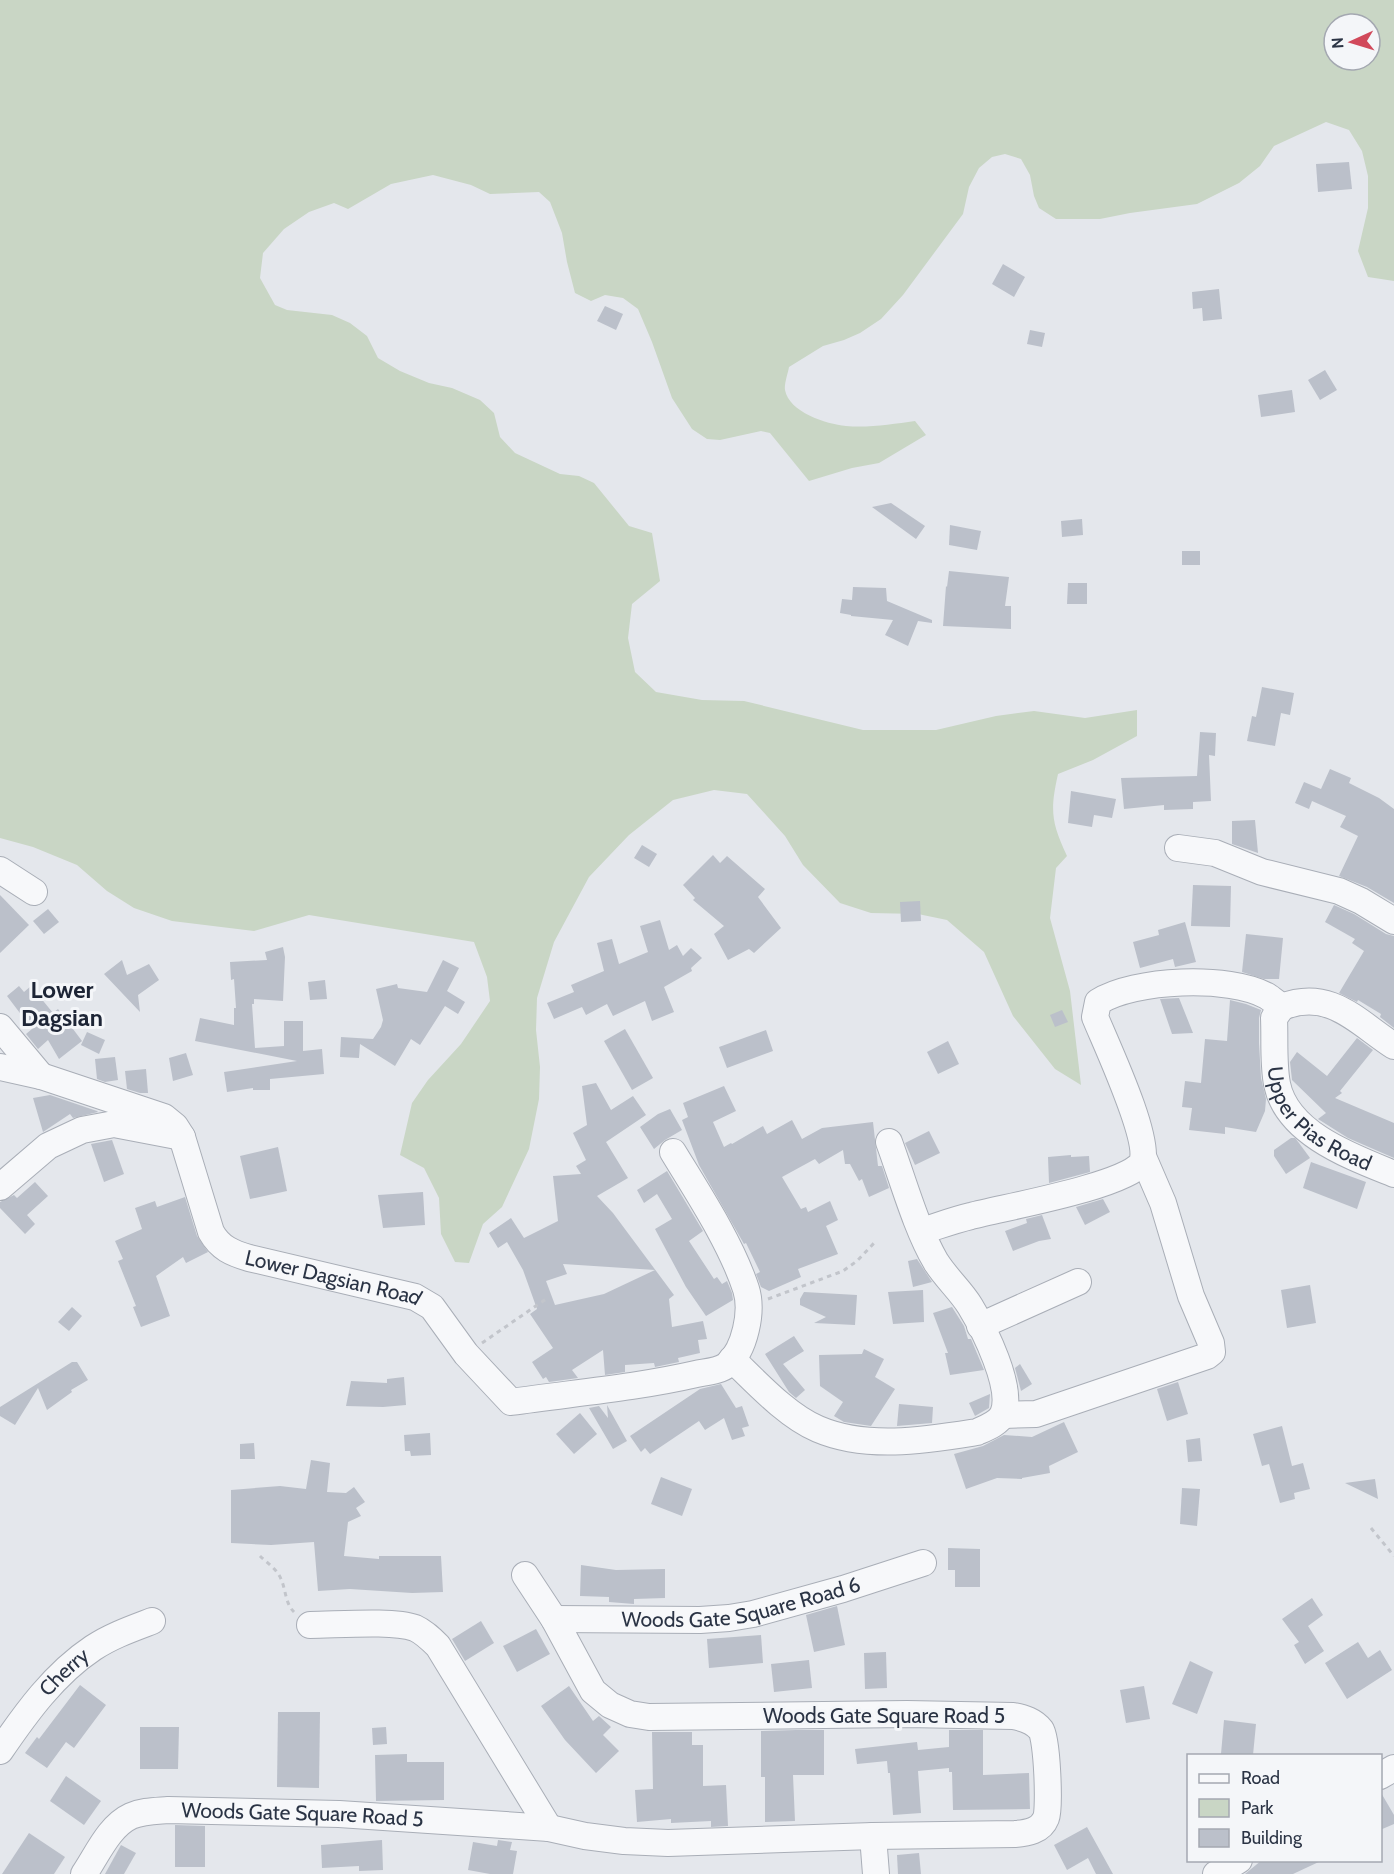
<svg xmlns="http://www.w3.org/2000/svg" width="1394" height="1874" viewBox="0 0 1394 1874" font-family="Cabin,sans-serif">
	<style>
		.green { fill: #c9d6c5; fill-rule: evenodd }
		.building { fill: #bbc0ca; fill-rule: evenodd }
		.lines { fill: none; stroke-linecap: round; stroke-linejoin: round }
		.minor-casing { stroke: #a9aeb7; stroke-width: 28 }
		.path { stroke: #c2c5cb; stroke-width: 3; stroke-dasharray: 4.5 4.5; stroke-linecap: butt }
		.minor { stroke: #f7f8fa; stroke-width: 26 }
		.labels { text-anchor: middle; stroke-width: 6; stroke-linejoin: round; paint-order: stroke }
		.street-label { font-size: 21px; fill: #2b3445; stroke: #f4f6f9 }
		.quarter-label { font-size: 24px; font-weight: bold; fill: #1d2536; stroke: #f4f6f9 }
	</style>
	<rect width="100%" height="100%" fill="#e4e7ec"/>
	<path class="green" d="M0 0H1394V281L1368 277 1358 251 1368 208V176L1362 151 1349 130 1326 122 1274 146 1260 166 1239 183 1197 204 1130 213 1100 219H1056L1039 208 1034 196 1030 175 1021 159 1005 154 992 157 979 168 969 187 963 214 903 295 881 319 860 333 844 340 823 346 789 367C788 373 784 384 785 390 789 412 826 424 846 426 869 428 893 424 915 421L926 435 879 463 852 468 809 481 770 433 761 431 720 440 707 439 692 429 672 398 652 342 638 309 623 298 605 295 591 301 575 293 567 262 562 233 550 202 539 192 490 194 471 185 433 175 391 184 348 209 334 203 309 212 284 229 263 253 260 278 275 305 287 310 332 315 350 323 367 336 378 358 400 371 429 383 452 388 480 400 494 413 500 437 515 453 560 474 579 476 594 483 629 526 652 533 660 581 632 604 628 638 635 672 656 692 702 700 744 701 863 730H936L996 716 1034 711 1085 718 1137 710V736L1093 760 1058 774C1050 810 1051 822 1067 856L1056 868 1050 918 1070 991 1081 1085 1055 1069 1013 1016 984 952 947 920 918 914 871 913 840 903 803 865 785 836 747 794 714 790 673 800 629 835 589 877 554 942 537 998 536 1030 540 1067 539 1099 529 1149 502 1207 483 1224 469 1263 455 1262 441 1234 439 1198 424 1168 400 1155 412 1103 428 1080 461 1044 490 1001 487 977 474 942 309 915 254 931 172 921 134 908 107 891 77 865 33 847 0 838ZM1334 24H1370V60H1334Z"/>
	<g class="building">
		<path d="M1349 162 1352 189 1318 192 1316 164Z"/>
		<path d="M1003 264 1025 277 1014 297 992 284Z"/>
		<path d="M1219 289 1222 319 1203 321 1202 308 1193 309 1192 292Z"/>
		<path d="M605 306 623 314 616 330 597 321Z"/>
		<path d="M1030 330 1045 333 1042 347 1027 344Z"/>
		<path d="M1325 370 1337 390 1320 400 1308 380Z"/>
		<path d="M1292 390 1295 412 1261 417 1258 395Z"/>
		<path d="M891 503 925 526 916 539 872 507Z"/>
		<path d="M1082 519 1083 535 1062 537 1061 521Z"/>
		<path d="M950 525 981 531 977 550 949 545Z"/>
		<rect x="1182" y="551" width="18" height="14"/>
		<path d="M949 571 1009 577 1005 606H1011V629L943 626 946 586 947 587Z"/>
		<path d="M1068 583H1087V604H1067Z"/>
		<path d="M853 587 886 588 887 601 932 620V623L918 621 908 646 885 635 893 620 851 616V615L840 613 842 599 852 600Z"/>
		<path d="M1262 687 1294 693 1290 715 1281 713 1275 746 1247 741 1252 716 1256 717Z"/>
		<path d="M1200 732 1216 733 1215 756 1209 755 1211 801 1193 802V809L1164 810V805L1124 809 1121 778 1197 776Z"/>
		<path d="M1330 769 1351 778 1349 783 1379 798 1394 809V903L1367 887 1339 876 1358 836 1340 827 1346 816 1312 801 1309 809 1295 803 1304 782 1321 789Z"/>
		<path d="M1071 791 1116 799 1112 818 1094 815 1092 827 1068 823Z"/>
		<path d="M1255 820 1258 853 1232 844V821Z"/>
		<path d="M642 845 657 854 649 867 634 858Z"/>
		<path d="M713 855 720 863 727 856 765 889 758 897 781 928 754 953 749 949 728 960 714 934 724 926 693 900 695 898 683 885Z"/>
		<path d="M1193 885 1231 886 1230 927 1191 926Z"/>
		<path d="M0 895 29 925 0 953Z"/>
		<path d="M920 901 921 921 901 922 900 902Z"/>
		<path d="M1334 905 1354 914 1386 934 1394 936V1028L1380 1017 1381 1014 1358 1000 1357 1002 1339 993 1364 951 1352 943 1355 939 1325 922Z"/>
		<path d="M48 909 59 922 44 934 33 921Z"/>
		<path d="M660 920 669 950 677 945 683 956 691 948 702 958 691 968 692 971 664 987 674 1012 652 1021 645 1001 613 1016 607 1004 586 1015 582 1007 554 1019 547 1003 574 992 571 985 604 971 597 943 612 939 619 964 648 952 640 926Z"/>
		<path d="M1185 922 1196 962 1175 967 1173 959 1140 968 1133 942 1159 935 1158 930Z"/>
		<path d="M1246 934 1283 938 1279 979H1264L1242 972Z"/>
		<path d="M283 947 285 957 283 1001 254 999V1004H252L255 1048 284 1046V1021H303V1051L322 1049 324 1074 270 1079V1090H253V1088L227 1092 224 1072 297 1061 195 1041 200 1018 234 1025V1008H236L234 979 231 980 230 962 267 960 265 952Z"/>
		<path d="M122 960 127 975 149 964 159 980 138 995 140 1012 104 974Z"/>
		<path d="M443 960 459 968 447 991 465 1002 458 1014 445 1006 420 1045 411 1039 395 1066 360 1044 359 1058 340 1057 341 1037 373 1039 381 1027 383 1020 376 989 397 984 398 988 427 992Z"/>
		<path d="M325 980 327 999 310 1000 308 982Z"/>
		<path d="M19 986 24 992 31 986 53 1013 58 1009 82 1041 59 1059 48 1040 38 1049 26 1034 32 1029 7 996Z"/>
		<path d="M1179 998 1193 1033 1172 1034 1160 999Z"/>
		<path d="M1230 1000 1246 1004 1261 1010 1259 1018V1043L1261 1078 1266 1099 1265 1111 1256 1132 1225 1127V1134L1189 1130 1192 1108 1182 1107 1185 1081 1201 1083 1205 1039 1227 1041Z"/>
		<path d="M1062 1010 1068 1022 1055 1027 1050 1015Z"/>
		<path d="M625 1029 653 1078 632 1090 604 1041Z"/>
		<path d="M766 1030 773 1051 727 1068 719 1047Z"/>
		<path d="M87 1032 105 1040 99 1054 81 1045Z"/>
		<path d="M1357 1038 1373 1050 1340 1091 1342 1093 1335 1098 1394 1123V1158L1348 1138 1318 1119 1326 1113 1292 1080 1290 1062 1297 1052 1327 1076Z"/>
		<path d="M948 1041 959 1064 938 1074 927 1052Z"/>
		<path d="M186 1053 193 1075 173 1081 169 1058Z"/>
		<path d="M115 1057 118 1080 105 1082 97 1079 95 1059Z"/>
		<path d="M146 1069 148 1093H140L127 1089 125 1071Z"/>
		<path d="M596 1083 611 1110 633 1096 646 1115 606 1142 628 1178 597 1196 613 1213 674 1295 669 1299 672 1327 703 1321 707 1339 698 1340 700 1353 678 1358 679 1362 655 1367 654 1363 625 1365V1372L605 1375 603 1350 572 1370 578 1378 549 1382 546 1377 543 1379 532 1362 553 1348 530 1314 537 1309 523 1270 507 1242 498 1248 489 1233 511 1218 524 1238 558 1221 553 1176 581 1174 576 1166 586 1160 573 1133 587 1125 582 1086ZM563 1264 655 1270 604 1294 555 1305 546 1281 567 1274Z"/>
		<path d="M724 1086 736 1111 713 1122 724 1147 731 1143 732 1144 763 1126 767 1134 792 1120 802 1139 822 1128 873 1122 878 1166H882L889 1188 869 1197 862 1179 859 1181 850 1164H845L843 1150 819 1164 815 1159 782 1177 801 1209 806 1207 808 1212 830 1201 838 1220 826 1226 838 1254 798 1269 801 1277 769 1291 761 1287 756 1274 760 1272 746 1243 744 1244 699 1165 682 1120 688 1117 683 1103Z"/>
		<path d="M50 1095 97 1111 98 1112 73 1118 70 1114 43 1132 33 1098Z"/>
		<path d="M670 1109 682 1130 665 1140 654 1149 640 1127 658 1114Z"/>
		<path d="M929 1131 940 1153 915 1165 905 1143Z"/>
		<path d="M1291 1138H1295L1299 1143 1310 1158 1286 1174 1274 1156V1150Z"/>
		<path d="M112 1140 124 1174 104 1182 91 1144Z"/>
		<path d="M278 1147 287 1191 250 1199 240 1156Z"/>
		<path d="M1071 1155V1157L1089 1156 1090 1172 1049 1183 1048 1157Z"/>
		<path d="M1311 1162 1366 1182 1357 1209 1303 1188Z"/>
		<path d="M667 1171 703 1231 689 1241 714 1279 717 1277 722 1284 727 1281 732 1293 733 1300 706 1316 686 1287 655 1229 672 1219 657 1194 644 1203 637 1190Z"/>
		<path d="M35 1182 48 1196 27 1215 35 1224 25 1234 0 1208V1202L14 1195 17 1198Z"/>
		<path d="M423 1192 425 1225 383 1228 378 1195Z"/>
		<path d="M185 1197 197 1236 208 1252 186 1263 183 1257 156 1276 170 1316 141 1327 133 1307 136 1306 118 1261 123 1259 115 1241 142 1229 135 1208 155 1201 157 1207Z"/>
		<path d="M1103 1199 1110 1212 1085 1225 1076 1207Z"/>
		<path d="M1042 1215 1051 1239 1039 1241 1013 1251 1005 1231 1027 1223 1026 1219Z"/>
		<path d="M917 1259 932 1282 913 1287 908 1261Z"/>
		<path d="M1310 1285 1316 1323 1287 1328 1281 1290Z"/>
		<path d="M923 1290 924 1322 893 1324 888 1292Z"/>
		<path d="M804 1292 857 1295 855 1325 814 1323 826 1317 800 1305V1299Z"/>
		<path d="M72 1307 82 1316 69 1331 58 1322Z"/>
		<path d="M952 1307 964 1326 968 1339H971L984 1370 950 1375 945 1353H948L933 1313Z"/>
		<path d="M794 1336 804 1351 783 1364 805 1390 796 1398 789 1392 765 1354Z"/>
		<path d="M864 1349 884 1359 875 1377 895 1389 871 1426 844 1422 834 1416 843 1402 820 1386 819 1355 862 1354Z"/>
		<path d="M72 1362H77L88 1380 71 1390 72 1392 47 1410 38 1388 15 1425 0 1416V1407Z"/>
		<path d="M1020 1364 1032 1384 1021 1391 1015 1368Z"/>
		<path d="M404 1377 406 1405 383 1407 346 1406 351 1381 387 1383V1379Z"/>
		<path d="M1178 1382 1188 1414 1167 1421 1157 1389Z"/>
		<path d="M721 1384 736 1408 742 1406 749 1426 742 1428 745 1436 732 1440 724 1418 705 1430 699 1421 650 1454 645 1448 641 1452 630 1436 700 1389Z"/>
		<path d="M990 1394 989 1408 975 1416 969 1403Z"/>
		<path d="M899 1404 933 1407 932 1423 897 1426Z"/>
		<path d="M607 1405 627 1441 613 1449 589 1408 599 1406 608 1418Z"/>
		<path d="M580 1413 597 1434 574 1454 556 1434Z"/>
		<path d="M1064 1422 1078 1452 1049 1466 1050 1473 1022 1478V1479L997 1478 966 1489 954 1454 983 1446 1004 1435 1032 1437Z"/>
		<path d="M1282 1426 1292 1466 1303 1463 1310 1489 1294 1493 1295 1499 1280 1503 1269 1464 1262 1466 1253 1434Z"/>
		<path d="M430 1433 431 1455 411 1456 410 1451H405L404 1435Z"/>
		<path d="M1200 1438 1202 1461 1188 1462 1186 1440Z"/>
		<path d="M254 1443 255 1459H240V1444Z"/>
		<path d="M311 1460 330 1463 327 1492 346 1493 354 1487 365 1502 356 1508 361 1516 348 1522 344 1556 379 1559V1556H441L443 1592 412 1593 350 1589 318 1591 314 1542 271 1545 231 1543V1490L280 1486 306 1489Z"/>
		<path d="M661 1477 692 1489 682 1516 651 1504Z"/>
		<path d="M1375 1479 1378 1499 1345 1483Z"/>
		<path d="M1182 1488 1200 1489 1197 1526 1180 1524Z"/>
		<path d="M948 1548 980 1549V1587H955V1570H948Z"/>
		<path d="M581 1565 616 1570 665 1569V1598L634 1599V1604L609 1602V1597L580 1596Z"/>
		<path d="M1312 1598 1323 1615 1308 1626 1324 1651 1305 1664 1294 1645 1299 1642 1282 1619Z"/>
		<path d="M837 1606 845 1645 814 1652 806 1615Z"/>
		<path d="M481 1621 494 1643 465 1661 452 1639Z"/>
		<path d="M536 1629 550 1654 517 1672 503 1646Z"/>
		<path d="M761 1635 763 1663 709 1668 707 1639Z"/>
		<path d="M1358 1642 1368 1658 1380 1650 1392 1670 1347 1699 1325 1663Z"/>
		<path d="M886 1652 887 1688 865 1689 864 1653Z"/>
		<path d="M809 1660 812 1688 774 1692 771 1664Z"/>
		<path d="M1190 1661 1213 1672 1197 1714 1172 1704Z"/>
		<path d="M80 1685 106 1705 74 1748 66 1742 47 1768 25 1753 37 1737 39 1739Z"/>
		<path d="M569 1686 593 1721 599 1716 611 1727 603 1735 619 1751 596 1773 565 1740 541 1706Z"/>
		<path d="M1144 1686 1150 1719 1126 1723 1120 1690Z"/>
		<path d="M278 1712H320L319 1788 277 1787Z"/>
		<path d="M1224 1720 1256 1724 1253 1755 1221 1754Z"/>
		<path d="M140 1727H179L178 1769H140Z"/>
		<path d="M386 1727 387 1744 373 1745 372 1728Z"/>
		<path d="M796 1730H824V1775H793L795 1821 765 1822V1777H761V1731Z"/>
		<path d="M949 1730H983V1775L1029 1773 1030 1809 953 1810 952 1772H949V1768L918 1771 921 1813 893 1815 890 1773H888L887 1761 857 1764 855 1749 917 1742 918 1750 949 1747Z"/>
		<path d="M652 1732H692V1745H703V1786L726 1785 728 1826 711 1827V1821L671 1823V1819L637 1822 635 1790 653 1789Z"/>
		<path d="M407 1754V1762H444V1800L376 1801 375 1755Z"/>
		<path d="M66 1776 101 1801 84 1825 50 1801Z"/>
		<path d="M1380 1791 1394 1815V1824L1380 1830Z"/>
		<path d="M175 1825 205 1826V1867H175Z"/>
		<path d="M1087 1827 1113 1874H1096L1088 1858 1067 1870 1054 1845Z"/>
		<path d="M29 1833 65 1857 54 1874H2Z"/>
		<path d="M382 1840 383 1870 359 1871V1866L322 1868 321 1845Z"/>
		<path d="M498 1840 512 1842 510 1850 517 1851 513 1874H490L468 1870 473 1842 497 1846Z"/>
		<path d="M121 1845 136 1853 124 1874H105Z"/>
		<path d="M919 1853 921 1874H898L897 1855Z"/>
		<path d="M1262 1860H1323L1293 1874H1245Z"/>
	</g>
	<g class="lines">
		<g class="minor-casing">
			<g id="minor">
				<path d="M1178 848 1215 853 1262 872 1339 891 1361 901 1394 921"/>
				<path d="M0 870 34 892"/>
				<path id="s1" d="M1282 1007 1274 1018C1275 1039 1273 1063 1277 1084 1287 1134 1352 1157 1394 1174"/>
				<path d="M1282 1007C1330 988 1357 1022 1394 1046"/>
				<path d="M0 1027 41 1076"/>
				<path id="s2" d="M0 1067 41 1076 164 1117 175 1126 182 1137 211 1232C220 1248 232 1253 249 1258L415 1297 432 1307 466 1354 511 1402C573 1393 635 1388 696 1374 705 1372 720 1371 727 1365 745 1350 753 1311 746 1289 731 1243 698 1193 673 1152"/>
				<path d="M0 1187 48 1146 82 1130 114 1124 182 1137"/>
				<path d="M922 1231C938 1226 954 1220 971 1216 1005 1207 1122 1187 1142 1163 1151 1139 1106 1044 1095 1017L1098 1002C1134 979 1229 975 1267 996 1272 999 1277 1004 1282 1007"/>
				<path d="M980 1326 1078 1282"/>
				<path d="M732 1359C756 1382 787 1416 818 1429 867 1450 926 1440 977 1432 986 1428 999 1423 1003 1414 1014 1388 984 1329 970 1306 961 1291 946 1278 936 1262 916 1228 903 1180 889 1142"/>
				<path d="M1003 1415 1036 1414 1207 1356 1212 1352 1211 1343 1191 1296 1163 1203 1144 1159"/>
				<path id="s3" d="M554 1619 700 1620 729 1618 753 1614 843 1589 923 1563"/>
				<path d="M310 1625C336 1625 393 1620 415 1628 424 1632 431 1639 438 1646L549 1828"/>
				<path id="s4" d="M0 1751C26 1713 54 1674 93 1648 111 1636 131 1629 152 1621"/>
				<path d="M1380 1776 1394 1768"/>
				<path d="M873 1836 876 1874"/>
				<path id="s5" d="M84 1874C97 1855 109 1826 131 1816 142 1811 155 1811 168 1810L339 1814 549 1828 585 1836 624 1841 668 1843 873 1836 1015 1834C1027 1833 1041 1831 1046 1818 1050 1808 1047 1738 1041 1730 1034 1721 1024 1718 1013 1716L907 1714 649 1717 630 1714 610 1705 593 1691 554 1619 525 1575"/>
				<path d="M1216 1874 1239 1860"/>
			</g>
		</g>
		<g class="path">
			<path d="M768 1299 843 1271 857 1261 875 1242"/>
			<path d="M482 1343 546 1299"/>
			<path d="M1371 1528 1394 1556"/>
			<path d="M260 1556C267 1563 277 1569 281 1579 286 1590 285 1603 294 1612"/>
		</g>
		<use href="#minor" class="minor"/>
	</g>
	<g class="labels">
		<g class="street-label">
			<text dy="7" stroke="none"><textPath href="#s1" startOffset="135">Upper Pias Road</textPath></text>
			<text dy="7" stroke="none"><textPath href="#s2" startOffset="432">Lower Dagsian Road</textPath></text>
			<text dy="7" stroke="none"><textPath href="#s3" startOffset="189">Woods Gate Square Road 6</textPath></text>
			<text dy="7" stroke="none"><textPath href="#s4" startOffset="102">Cherry</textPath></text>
			<text x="884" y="1723">Woods Gate Square Road 5</text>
			<text dy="7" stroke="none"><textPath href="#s5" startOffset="248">Woods Gate Square Road 5</textPath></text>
		</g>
		<g class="quarter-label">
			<text x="62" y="998">Lower<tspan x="62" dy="28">Dagsian</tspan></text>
		</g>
	</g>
	<rect x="1187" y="1754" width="195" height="108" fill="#f4f6f9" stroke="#a4a8b1" stroke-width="1.5"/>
	<rect x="1199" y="1774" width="30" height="9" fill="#f7f8fa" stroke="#a4a8b1" stroke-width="1.5"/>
	<text x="1241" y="1784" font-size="18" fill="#2b3445">Road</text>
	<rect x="1199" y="1799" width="30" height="18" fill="#c9d6c5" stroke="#a4a8b1" stroke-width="1.5"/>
	<text x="1241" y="1814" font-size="18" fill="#2b3445">Park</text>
	<rect x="1199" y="1829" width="30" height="18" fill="#bbc0ca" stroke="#a4a8b1" stroke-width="1.5"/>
	<text x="1241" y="1844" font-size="18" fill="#2b3445">Building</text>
	<g transform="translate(1352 42) rotate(266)"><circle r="28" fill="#f4f6f9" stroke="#a4a8b1" stroke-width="1.5"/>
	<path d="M0-4.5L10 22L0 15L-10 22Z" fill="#d1495b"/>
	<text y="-9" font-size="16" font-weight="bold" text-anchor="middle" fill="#2b3445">N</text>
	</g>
</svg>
